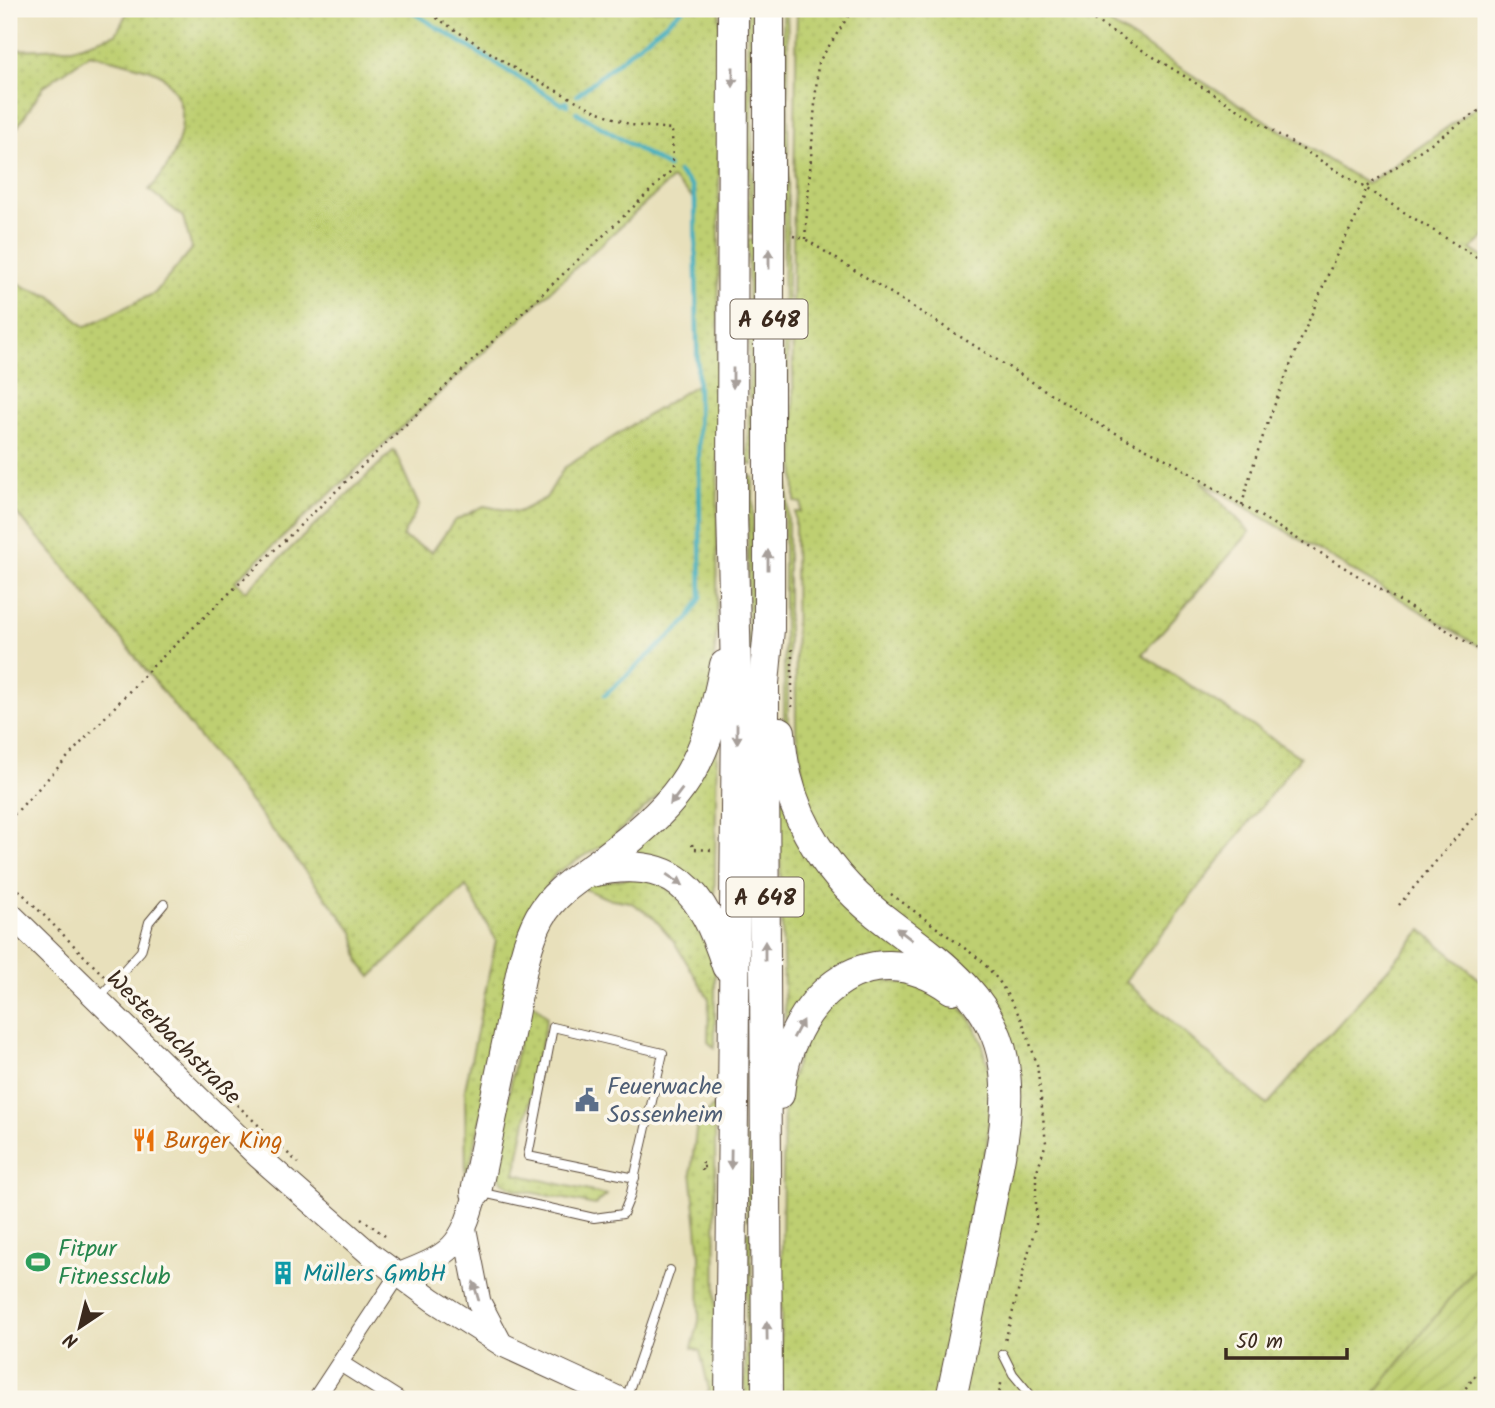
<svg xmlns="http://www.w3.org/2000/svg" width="1495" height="1408" viewBox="0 0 1495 1408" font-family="Kalam,sans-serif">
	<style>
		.grass { fill: url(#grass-dots); stroke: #7c7c48; stroke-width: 2; fill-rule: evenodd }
		.garden { fill: url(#garden-furrows); stroke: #7c7c48; stroke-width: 2 }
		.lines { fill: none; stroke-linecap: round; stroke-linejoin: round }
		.stream { stroke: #40adbe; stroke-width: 4.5 }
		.lane-casing { stroke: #554536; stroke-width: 10 }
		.street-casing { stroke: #554536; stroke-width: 18 }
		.secondary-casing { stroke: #554536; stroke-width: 25 }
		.highway-casing { stroke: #554536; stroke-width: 32 }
		.path { stroke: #554536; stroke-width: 2.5; stroke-dasharray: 2 5; stroke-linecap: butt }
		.lane { stroke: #fff; stroke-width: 8 }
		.street { stroke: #fff; stroke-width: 16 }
		.secondary { stroke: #fff; stroke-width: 23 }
		.highway { stroke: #fff; stroke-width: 30 }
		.oneway { fill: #a79f9a }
		.labels { text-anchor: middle; stroke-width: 7; stroke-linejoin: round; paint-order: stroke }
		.shield { fill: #fbf7ec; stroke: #75685c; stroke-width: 2 }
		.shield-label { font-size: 23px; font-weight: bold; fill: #3b2a1e }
		.street-label { font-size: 24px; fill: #3b2a1e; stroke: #fbf7ec }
		.service-label { font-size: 24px; fill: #4e5e75; stroke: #fbf7ec; text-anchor: start }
		.food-label { font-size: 24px; fill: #c56008; stroke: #fbf7ec; text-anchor: start }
		.leisure-label { font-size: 24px; fill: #27864d; stroke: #fbf7ec; text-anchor: start }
		.culture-label { font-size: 24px; fill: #0d838f; stroke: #fbf7ec; text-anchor: start }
	</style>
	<defs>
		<pattern id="grass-dots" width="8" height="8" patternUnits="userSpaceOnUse" patternTransform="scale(1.75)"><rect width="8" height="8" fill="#becf71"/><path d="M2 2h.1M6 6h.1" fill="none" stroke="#a4b261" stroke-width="1.8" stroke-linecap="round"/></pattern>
		<pattern id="garden-furrows" width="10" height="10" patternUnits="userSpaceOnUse" patternTransform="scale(1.75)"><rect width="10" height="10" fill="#becf71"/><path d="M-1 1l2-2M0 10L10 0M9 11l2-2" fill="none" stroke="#a4b261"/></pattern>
	</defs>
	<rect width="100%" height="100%" fill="#fbf7ec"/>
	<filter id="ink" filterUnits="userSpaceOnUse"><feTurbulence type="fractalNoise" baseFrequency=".0143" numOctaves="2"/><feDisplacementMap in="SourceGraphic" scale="14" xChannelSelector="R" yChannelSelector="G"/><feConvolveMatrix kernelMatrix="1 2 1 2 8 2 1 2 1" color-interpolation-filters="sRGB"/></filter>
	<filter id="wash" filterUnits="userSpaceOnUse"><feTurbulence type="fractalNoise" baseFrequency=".00686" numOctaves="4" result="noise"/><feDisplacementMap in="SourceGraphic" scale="28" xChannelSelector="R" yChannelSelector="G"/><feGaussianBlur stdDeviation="1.57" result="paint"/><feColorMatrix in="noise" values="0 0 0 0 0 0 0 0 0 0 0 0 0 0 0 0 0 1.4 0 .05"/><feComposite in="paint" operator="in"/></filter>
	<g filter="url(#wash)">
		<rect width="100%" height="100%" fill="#e8e0bb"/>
		<g class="grass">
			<path d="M129 9H720L717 627 709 706 679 777 606 843 556 873 529 911 466 1182 465 1089 496 940 466 886 371 977 360 963 354 933 56 557 9 505V278L27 288 51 296 85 327 155 293 192 249 183 217 149 190C175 163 197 115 169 84 166 80 163 75 158 73 137 64 112 60 90 54L44 86 9 140V50L73 48 116 34ZM672 179 694 199 699 383 564 468 546 498 519 512 484 506 454 521 432 552 402 537 419 506 394 450 246 591 235 581Z"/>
			<path d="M747 9H752L753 235H749Z"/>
			<path d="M783 9H787L788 61V462H784Z"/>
			<path d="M797 9H1086L1367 184 1486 100V236L1471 249 1486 259V650L1200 480 1250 532 1142 654 1300 757 1125 981 1267 1105 1422 930 1486 985V1253L1370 1399H1341L1334 1395 1330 1399H958L1010 1059 857 886 810 822 784 722V476H788V719L800 776 803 775 796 731 795 512H801L802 503 795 502 792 304Z"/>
			<path d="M748 240H753L754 398H749Z"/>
			<path d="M754 405 753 465 748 464 749 406Z"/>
			<path d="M748 476 753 477 752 918 748 916Z"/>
			<path d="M717 743 714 914 619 857Z"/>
			<path d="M778 793 916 961 788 1020 785 1018Z"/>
			<path d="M647 875 686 901 715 965V1048L708 1042 709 999 673 940 653 917 630 902 606 898 578 886Z"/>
			<path d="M747 930 752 931 751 1219H747Z"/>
			<path d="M869 977 947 992 972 1021 982 1042 989 1070 991 1095 987 1145 937 1399H780L784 1100 811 1019Z"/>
			<path d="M527 997 547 1017 515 1174 607 1195 595 1205 514 1189 503 1182 495 1169Z"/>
			<path d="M715 1105 716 1399H686L693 1395 705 1397 709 1390 700 1351 692 1348 699 1321 700 1256 691 1172 697 1122Z"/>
			<path d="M747 1232H751L752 1399H745Z"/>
		</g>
		<path class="garden" d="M1486 1253V1399H1370Z"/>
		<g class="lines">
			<g class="stream">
				<path d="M407 9 562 104 566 102 567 105"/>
				<path d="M577 95 683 9"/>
				<path d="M576 112 668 167"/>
				<path d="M605 695 687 621 701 598 695 200 692 186 678 172"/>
			</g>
		</g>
	</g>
	<g filter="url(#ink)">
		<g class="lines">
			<g class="lane-casing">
				<g id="lane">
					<path d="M98 999 141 951 149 922 164 904"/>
					<path d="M483 1193 594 1218 623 1214 630 1197 663 1053 553 1027 528 1156 635 1178"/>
					<path d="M1003 1354 1013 1374 1034 1399"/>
					<path d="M626 1399 670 1270"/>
				</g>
			</g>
			<g class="street-casing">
				<g id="street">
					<path d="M340 1363 397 1399"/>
					<path d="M316 1399 398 1275"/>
				</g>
			</g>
			<g class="secondary-casing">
				<g id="secondary">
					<path d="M9 913 258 1156 369 1253 433 1300 503 1345 620 1399"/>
					<path d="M465 1231 479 1302 499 1340"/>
					<path d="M398 1275C452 1254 461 1248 476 1192"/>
				</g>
			</g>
			<g class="highway-casing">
				<g id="highway">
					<path d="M780 732C784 806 820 868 877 914 927 954 990 990 1003 1059 1013 1111 998 1165 988 1217 976 1278 964 1338 951 1399"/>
					<path d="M590 872C674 853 703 891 727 966"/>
					<path d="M779 1094C787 1003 865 926 952 989"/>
					<path d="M476 1192C488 1135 500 1077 512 1020 519 986 523 948 540 917 555 890 582 876 606 858 688 795 705 766 725 665"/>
					<path d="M730 1399 737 712 732 511 733 9"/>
					<path d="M767 1399 764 749V683L769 629V9"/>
				</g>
			</g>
			<g class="path">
				<path d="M1076 9 1486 263"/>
				<path d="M793 236 805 239 1102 426 1170 461 1486 654"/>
				<path d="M805 239 818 63 853 9"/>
				<path d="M1242 505C1263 422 1300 344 1332 265 1343 239 1362 214 1366 187L1486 106"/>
				<path d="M792 649V712"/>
				<path d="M9 820 151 668 673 169 672 129 631 125 592 109 517 70 423 9"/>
				<path d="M692 844 693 849 712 850"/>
				<path d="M9 880 104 976"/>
				<path d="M891 894 982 961 999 981 1022 1020 1037 1064 1046 1143 1036 1174V1224L1005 1341"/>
				<path d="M1399 905 1486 802"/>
				<path d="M166 1037 298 1163"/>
				<path d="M703 1167H710"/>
				<path d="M702 1171 703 1160"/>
				<path d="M361 1218 389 1239"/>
				<path d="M641 1399 651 1395 661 1399"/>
				<path d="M998 1399 1002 1379"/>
				<path d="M1457 1399 1486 1362"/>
			</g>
			<use href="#lane" class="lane"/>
			<use href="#street" class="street"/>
			<use href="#secondary" class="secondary"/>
			<use href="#highway" class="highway"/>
		</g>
		<defs><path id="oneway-solid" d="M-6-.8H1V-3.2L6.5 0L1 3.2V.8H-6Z" transform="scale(1.75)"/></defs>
		<g class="oneway">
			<use href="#oneway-solid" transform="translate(733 77) rotate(90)"/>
			<use href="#oneway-solid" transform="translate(769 259) rotate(-90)"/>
			<use href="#oneway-solid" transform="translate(733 378) rotate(90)"/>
			<use href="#oneway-solid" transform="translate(768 560) rotate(-90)"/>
			<use href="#oneway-solid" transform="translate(737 734) rotate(90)"/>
			<use href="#oneway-solid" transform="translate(676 797) rotate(127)"/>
			<use href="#oneway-solid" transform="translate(675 880) rotate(34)"/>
			<use href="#oneway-solid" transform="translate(904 934) rotate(-143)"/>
			<use href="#oneway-solid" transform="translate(765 951) rotate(-90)"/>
			<use href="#oneway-solid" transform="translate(798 1029) rotate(-62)"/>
			<use href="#oneway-solid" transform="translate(731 1159) rotate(91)"/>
			<use href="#oneway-solid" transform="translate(476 1291) rotate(-106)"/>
			<use href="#oneway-solid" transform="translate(767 1331) rotate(-91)"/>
		</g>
	</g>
	<defs>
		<g id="civic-bare" transform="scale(1.89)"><path d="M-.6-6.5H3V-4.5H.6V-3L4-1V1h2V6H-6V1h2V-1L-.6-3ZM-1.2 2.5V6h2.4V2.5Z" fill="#5c6f8a" stroke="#fbf7ec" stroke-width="2.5" paint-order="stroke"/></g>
		<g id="restaurant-bare" transform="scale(1.89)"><path d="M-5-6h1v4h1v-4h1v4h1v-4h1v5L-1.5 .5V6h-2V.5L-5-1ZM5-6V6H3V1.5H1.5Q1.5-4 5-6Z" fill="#e8710a" stroke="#fbf7ec" stroke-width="2.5" paint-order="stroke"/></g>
		<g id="stadium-bare" transform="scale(1.89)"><path d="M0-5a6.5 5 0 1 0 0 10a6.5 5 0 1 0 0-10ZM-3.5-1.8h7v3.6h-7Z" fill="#2e9e5b" stroke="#fbf7ec" stroke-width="2.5" paint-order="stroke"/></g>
		<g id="building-bare" transform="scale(1.89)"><path d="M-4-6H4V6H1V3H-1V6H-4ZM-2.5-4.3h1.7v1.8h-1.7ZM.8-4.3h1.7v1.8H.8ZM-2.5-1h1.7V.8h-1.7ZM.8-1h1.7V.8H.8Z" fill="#0f9aa8" stroke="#fbf7ec" stroke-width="2.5" paint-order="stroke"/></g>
	</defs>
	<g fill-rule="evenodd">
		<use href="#civic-bare" x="587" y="1100"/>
		<use href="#restaurant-bare" x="144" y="1140"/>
		<use href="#stadium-bare" x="38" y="1262"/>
		<use href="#building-bare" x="283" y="1273"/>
	</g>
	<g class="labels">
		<g class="shield">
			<rect x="730.5" y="299.5" width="77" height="39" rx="5"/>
			<rect x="726.5" y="877.5" width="77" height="39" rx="5"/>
		</g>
		<g class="shield-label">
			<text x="769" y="327">A 648</text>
			<text x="765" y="905">A 648</text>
		</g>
		<g class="street-label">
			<text transform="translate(174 1037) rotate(45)" y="8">Westerbachstraße</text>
		</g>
		<g class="service-label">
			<text x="607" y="1094">Feuerwache<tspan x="607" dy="28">Sossenheim</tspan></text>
		</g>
		<g class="food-label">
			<text x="164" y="1148">Burger King</text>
		</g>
		<g class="leisure-label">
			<text x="58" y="1256">Fitpur<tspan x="58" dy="28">Fitnessclub</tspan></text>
		</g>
		<g class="culture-label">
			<text x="303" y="1281">Müllers GmbH</text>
		</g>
	</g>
	<rect width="1495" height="1408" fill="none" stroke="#fbf7ec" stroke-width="35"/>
	<g transform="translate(80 1327) rotate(215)" stroke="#fbf7ec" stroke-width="5" paint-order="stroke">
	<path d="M0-5L12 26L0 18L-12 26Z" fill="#3b2a1e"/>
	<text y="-10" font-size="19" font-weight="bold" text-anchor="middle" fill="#3b2a1e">N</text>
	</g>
	<path d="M1226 1348v10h121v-10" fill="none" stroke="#3b2a1e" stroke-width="3.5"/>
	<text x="1236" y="1348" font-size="21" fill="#3b2a1e" stroke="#fbf7ec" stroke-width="5" paint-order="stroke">50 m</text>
</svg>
